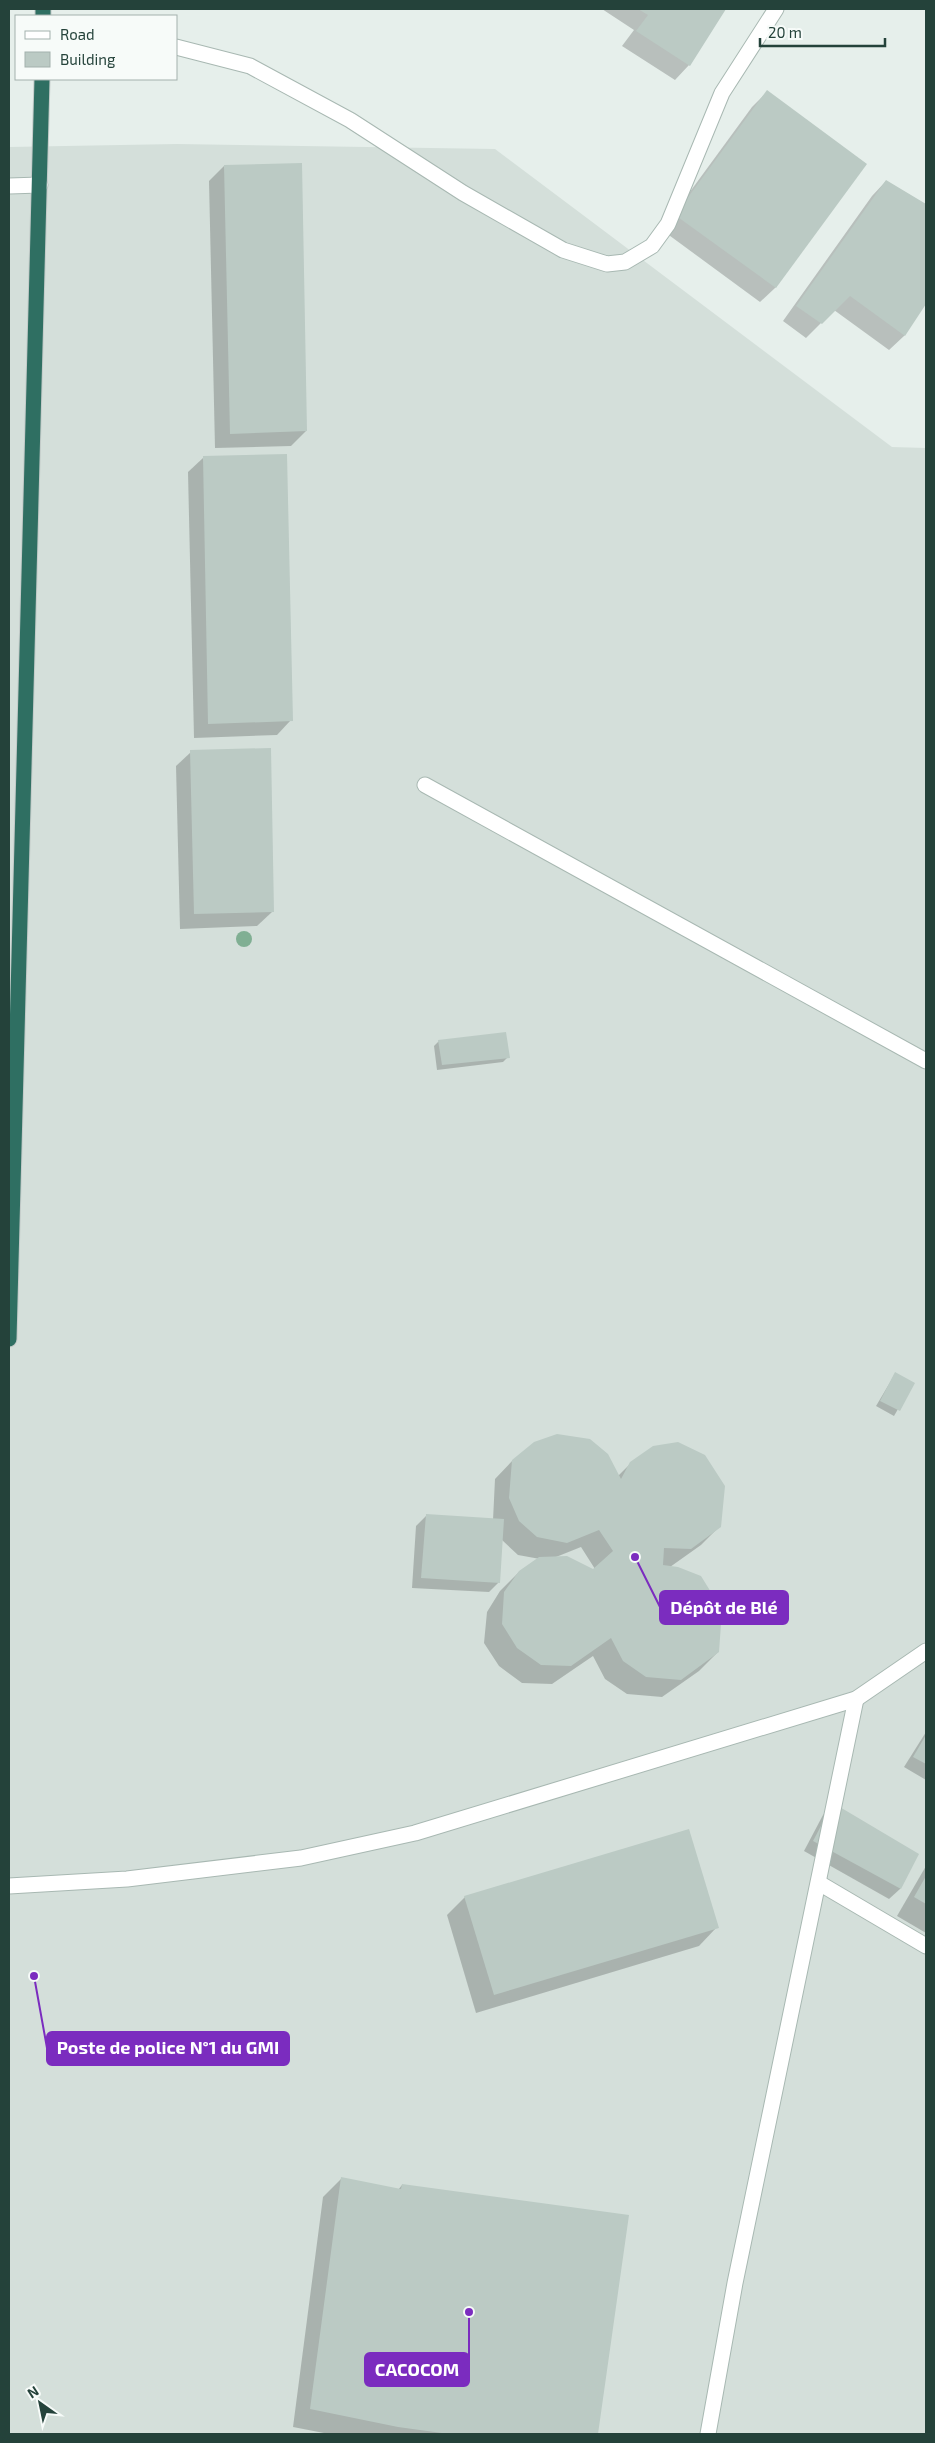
<svg xmlns="http://www.w3.org/2000/svg" width="935" height="2443" viewBox="0 0 935 2443" font-family="'Exo 2',sans-serif">
	<style>
		.built { fill: #d4dfda }
		.shadow { fill: #0003; fill-rule: evenodd }
		.building { fill: #bbcac4 }
		.lines { fill: none; stroke-linecap: round; stroke-linejoin: round }
		.lane-casing { stroke: #a8b8b2; stroke-width: 17 }
		.street-casing { stroke: #a8b8b2; stroke-width: 17 }
		.highway-casing { stroke: #c2cac8; stroke-width: 17 }
		.lane { stroke: #fff; stroke-width: 15 }
		.street { stroke: #fff; stroke-width: 15 }
		.highway { stroke: #2f6f62; stroke-width: 15 }
		.tree { fill: #80af93 }
		.leader { fill: none; stroke: #7b2cbf; stroke-width: 2 }
		.callout-dot { fill: #7b2cbf; stroke: #f7fbf9; stroke-width: 2 }
		.callout { fill: #7b2cbf; stroke: #7b2cbf; stroke-width: 2 }
		.callout-label { font-size: 18px; text-anchor: middle; font-weight: bold; fill: #fff }
	</style>
	<rect width="100%" height="100%" fill="#e6efeb"/>
	<path class="built" d="M177 144 495 149 892 447 926 448V2434H9V147Z"/>
	<g class="shadow">
		<path d="M602 9H725L689 65 675 80 622 46 634 30Z"/>
		<path d="M767 92 866 164 775 288 760 302 662 230 752 107Z"/>
		<path d="M224 166 306 431 291 446 215 448 209 181Z"/>
		<path d="M886 181 926 205V301L904 336 889 350 834 310 806 338 783 321 872 196Z"/>
		<path d="M203 458 291 720 277 735 194 738 188 472Z"/>
		<path d="M191 752 272 912 257 926 180 929 176 766Z"/>
		<path d="M439 1041 508 1057 503 1062 437 1070 434 1046Z"/>
		<path d="M895 1374 913 1383 894 1416 876 1406Z"/>
		<path d="M513 1460 618 1476 631 1463 720 1526 701 1545 670 1567 718 1652 699 1671 662 1697 627 1694 605 1679 593 1656 552 1684 522 1683 499 1666 484 1643 487 1612 500 1591 519 1572 540 1559 518 1555 502 1540 499 1582 489 1592 412 1588 416 1526 426 1516 493 1520 495 1479ZM581 1547 595 1569 593 1571 556 1557Z"/>
		<path d="M926 1732V1780L904 1767Z"/>
		<path d="M833 1805 917 1854 900 1889 889 1899 804 1851 823 1815Z"/>
		<path d="M926 1866V1933L897 1916Z"/>
		<path d="M465 1897 717 1927 699 1946 476 2013 447 1915Z"/>
		<path d="M342 2178 398 2190 402 2185 628 2217 597 2434H329L293 2427 323 2197Z"/>
	</g>
	<g class="building">
		<path d="M638 9H726L690 66 636 31 648 15Z"/>
		<path d="M767 90 867 164 776 288 675 215Z"/>
		<path d="M302 163 307 431 230 434 224 165Z"/>
		<path d="M886 180 926 204V304L905 336 850 296 822 324 796 306Z"/>
		<path d="M287 454 293 721 208 724 203 456Z"/>
		<path d="M271 748 274 912 194 914 190 750Z"/>
		<path d="M506 1032 510 1058 442 1065 438 1040Z"/>
		<path d="M895 1372 915 1383 900 1411 880 1401Z"/>
		<path d="M557 1434 590 1439 608 1454 621 1479 630 1462 653 1446 678 1442 705 1455 725 1486 721 1527 691 1549 664 1548 663 1565 678 1567 701 1576 722 1610 719 1652 681 1680 646 1677 623 1661 611 1638 571 1666 541 1665 517 1648 502 1624 504 1592 519 1571 539 1557 567 1556 593 1569 613 1551 599 1530 567 1543 537 1537 519 1521 509 1498 512 1460 534 1442Z"/>
		<path d="M426 1514 504 1519 500 1583 421 1578Z"/>
		<path d="M926 1735V1764L913 1757Z"/>
		<path d="M833 1803 919 1854 901 1889 813 1841Z"/>
		<path d="M689 1829 719 1928 494 1995 464 1896Z"/>
		<path d="M926 1876V1904L914 1897Z"/>
		<path d="M341 2177 401 2189 402 2184 629 2215 598 2434H449L398 2427 310 2409Z"/>
	</g>
	<g class="lines">
		<g class="lane-casing">
			<g id="lane">
				<path d="M176 47 250 66 350 120 463 193 563 250 607 264 625 262 652 246 668 224 722 93 776 9"/>
				<path d="M9 186 40 185"/>
				<path d="M425 785 926 1061"/>
			</g>
		</g>
		<g class="street-casing">
			<g id="street">
				<path d="M819 1883 926 1946"/>
				<path d="M9 1886 127 1879 301 1858 415 1833 856 1699 926 1651"/>
				<path d="M708 2434 735 2283 856 1699"/>
			</g>
		</g>
		<g class="highway-casing">
			<g id="highway">
				<path d="M43 16V9"/>
				<path d="M9 1339 42 79"/>
			</g>
		</g>
		<use href="#lane" class="lane"/>
		<use href="#street" class="street"/>
		<use href="#highway" class="highway"/>
	</g>
	<circle class="tree" cx="244" cy="939" r="8"/>
	<path class="leader" d="M635 1557L660 1607M34 1976L47 2048M469 2312L469 2370"/>
	<g class="callout-dot">
		<circle cx="635" cy="1557" r="5"/>
		<circle cx="34" cy="1976" r="5"/>
		<circle cx="469" cy="2312" r="5"/>
	</g>
	<g class="callout">
		<rect x="660" y="1591" width="128" height="33" rx="5"/>
		<rect x="47" y="2032" width="242" height="33" rx="5"/>
		<rect x="365" y="2353" width="104" height="33" rx="5"/>
	</g>
	<g class="callout-label">
		<text x="724" y="1614">Dépôt de Blé</text>
		<text x="168" y="2054">Poste de police N°1 du GMI</text>
		<text x="417" y="2376">CACOCOM</text>
	</g>
	<rect width="935" height="2443" fill="none" stroke="#24423a" stroke-width="20"/>
	<rect x="15" y="15" width="162" height="65" fill="#f7fbf9" stroke="#a3b1ad"/>
	<rect x="25" y="31" width="25" height="8" fill="#ffffff" stroke="#a3b1ad"/>
	<text x="60" y="40" font-size="15" fill="#24423a">Road</text>
	<rect x="25" y="52" width="25" height="15" fill="#bbcac4" stroke="#a3b1ad"/>
	<text x="60" y="65" font-size="15" fill="#24423a">Building</text>
	<g transform="translate(40 2403) rotate(327)" stroke="#f7fbf9" stroke-width="4" paint-order="stroke">
	<path d="M0-4L9 19L0 12L-9 19Z" fill="#24423a"/>
	<text y="-8" font-size="14" font-weight="bold" text-anchor="middle" fill="#24423a">N</text>
	</g>
	<path d="M760 38v8h125v-8" fill="none" stroke="#24423a" stroke-width="2.5"/>
	<text x="768" y="38" font-size="15" fill="#24423a" stroke="#f7fbf9" stroke-width="4" paint-order="stroke">20 m</text>
</svg>
